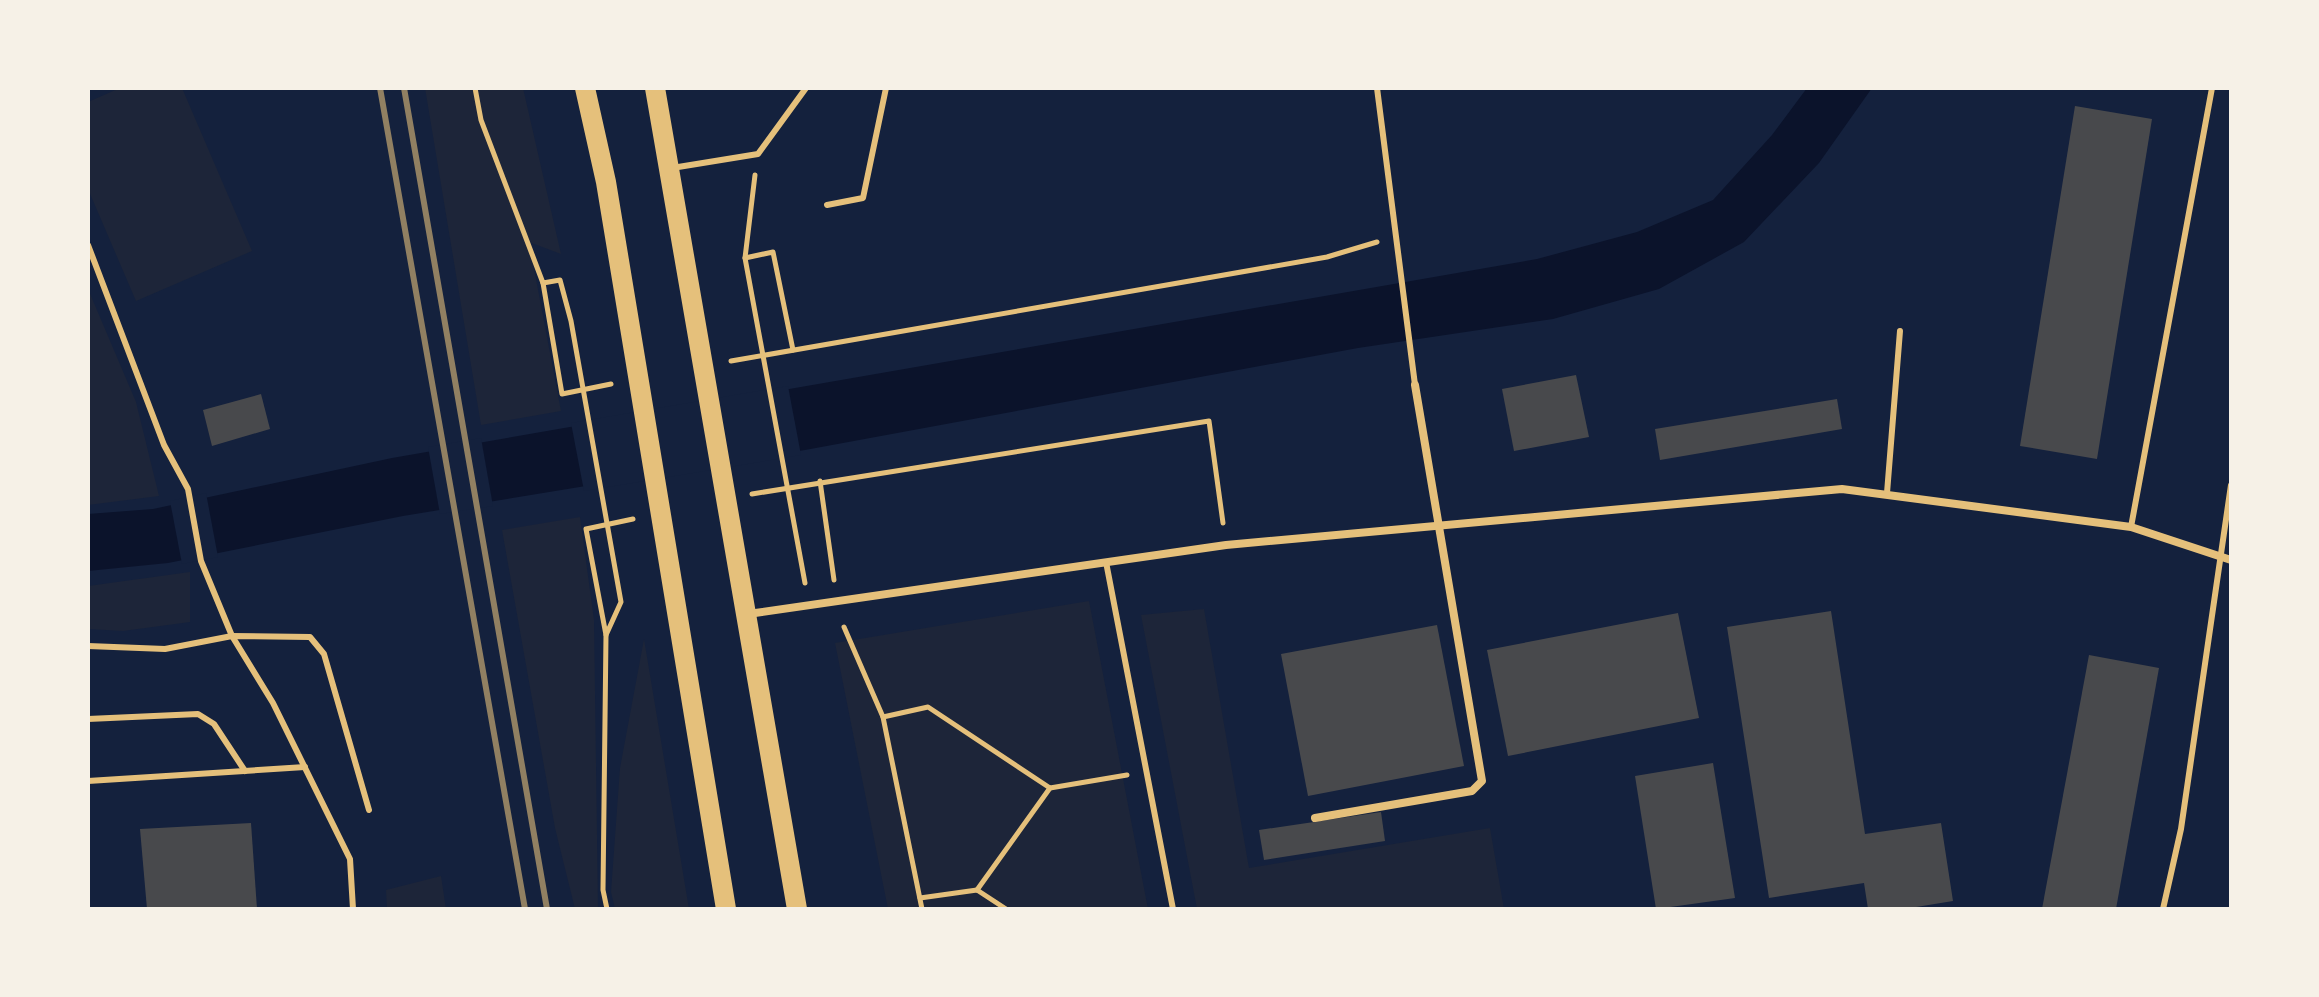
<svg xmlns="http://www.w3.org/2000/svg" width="2319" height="997" viewBox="0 0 2319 997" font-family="Rubik,sans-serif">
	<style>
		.green { fill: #1d2539 }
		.water { fill: #0b132b }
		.pier { fill: #14213d }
		.building { fill: #48494c }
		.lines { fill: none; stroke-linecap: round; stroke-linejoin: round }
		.path { stroke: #e5c07b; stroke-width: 5 }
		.service { stroke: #e5c07b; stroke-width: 6 }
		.minor { stroke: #e5c07b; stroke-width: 8 }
		.primary { stroke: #e5c07b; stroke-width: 20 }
		.rail { stroke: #918062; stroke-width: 6 }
	</style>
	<rect width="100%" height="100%" fill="#14213d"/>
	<g class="green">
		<path d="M120 88H182L252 251 136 301 88 189V102Z"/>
		<path d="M425 88H523L561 254 529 242 561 411 481 425Z"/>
		<path d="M88 289 136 402 159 496 88 505Z"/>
		<path d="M580 517 594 620 598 909H575L555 828 502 530Z"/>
		<path d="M190 572V622L123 631 88 629V586Z"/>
		<path d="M1089 601 1148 909H888L835 643Z"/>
		<path d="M1204 609 1249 868 1490 828 1504 909H1197L1141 615Z"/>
		<path d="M644 639 689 909H615L611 892 620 768Z"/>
		<path d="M441 876 446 909H387L386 890Z"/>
	</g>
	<path class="water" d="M1807 88H1872L1819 163 1744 242 1659 289 1553 319 1358 348 805 450 403 516 168 563 88 571V514L153 509 392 458 1537 259 1637 232 1713 200 1772 135Z"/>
	<g class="pier">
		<path d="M788 386 801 455 584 491 571 423Z"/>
		<path d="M481 438 493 506 440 514 428 447Z"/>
		<path d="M206 493 218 557 182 564 170 501Z"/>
	</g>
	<g class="building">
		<path d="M2075 106 2152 119 2097 459 2020 446Z"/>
		<path d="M1576 375 1589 437 1514 451 1502 389Z"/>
		<path d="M261 394 270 429 212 446 203 410Z"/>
		<path d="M1837 399 1842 429 1660 460 1655 429Z"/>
		<path d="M1831 611 1865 834 1941 823 1953 901 1904 909H1868L1864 883 1769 898 1727 627Z"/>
		<path d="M1678 613 1699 718 1508 756 1487 650Z"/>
		<path d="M1437 625 1464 766 1308 796 1281 654Z"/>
		<path d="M2089 655 2159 668 2116 909H2042Z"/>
		<path d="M1713 763 1735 898 1656 909 1635 776Z"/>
		<path d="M1381 812 1385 841 1264 860 1259 830Z"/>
		<path d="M251 823 257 909H147L140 829Z"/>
	</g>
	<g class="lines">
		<g class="path">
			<path d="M475 88 481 120 543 283 560 280 571 321 621 602 606 635 603 890 607 909"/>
			<path d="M755 175 745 258 805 583"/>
			<path d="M745 258 773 252 793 350"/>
			<path d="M543 283 562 394 611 384"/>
			<path d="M731 361 1327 257 1377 242"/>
			<path d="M820 481 834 580"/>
			<path d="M752 494 1209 421 1223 523"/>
			<path d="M844 627 883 717 922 909"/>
			<path d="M606 635 586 529 633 519"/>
			<path d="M883 717 928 707 1050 788 1127 775"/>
			<path d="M977 890 1050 788"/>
			<path d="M920 898 977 890 1006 909"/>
		</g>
		<g class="service">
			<path d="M1377 88 1415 385"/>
			<path d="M672 168 758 154 806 88"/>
			<path d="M827 205 863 198 886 88"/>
			<path d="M88 245 164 445 188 489 201 561 232 636 273 703 350 859 353 909"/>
			<path d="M1887 493 1900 331"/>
			<path d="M2131 527 2212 88"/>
			<path d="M1106 562 1173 909"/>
			<path d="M88 646 165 649 232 636 310 637 324 654 369 810"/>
			<path d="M88 719 198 714 214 724 245 771"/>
			<path d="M88 781 305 767"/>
			<path d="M2163 909 2181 829 2231 485"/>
		</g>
		<g class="minor">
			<path d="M748 614 1226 545 1842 489 2131 527 2231 560"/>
			<path d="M1315 818 1472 791 1482 781 1415 385"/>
		</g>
		<g class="primary">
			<path d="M585 88 606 182 726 909"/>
			<path d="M655 88 797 909"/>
		</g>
		<g class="rail">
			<path d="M380 88 525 909"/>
			<path d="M404 88 547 909"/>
		</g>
	</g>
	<rect width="2319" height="997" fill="none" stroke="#f6f1e7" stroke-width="180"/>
</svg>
